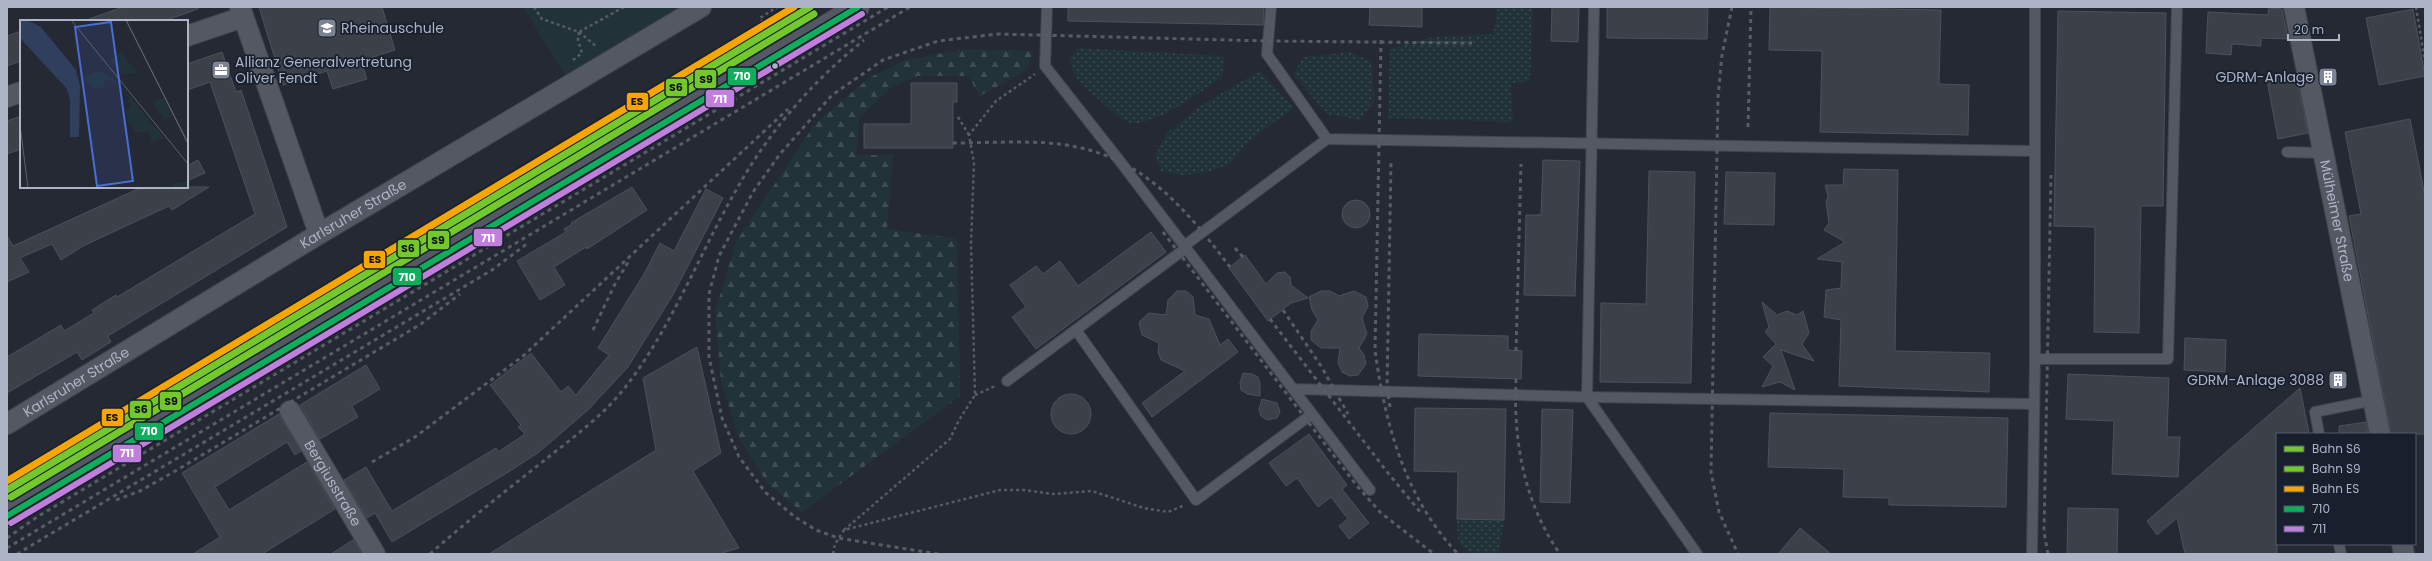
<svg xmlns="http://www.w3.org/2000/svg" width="2432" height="561" viewBox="0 0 2432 561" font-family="Poppins,sans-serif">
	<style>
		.grass { fill: url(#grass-dots) }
		.forest { fill: url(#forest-firs) }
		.park { fill: #213339 }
		.building { fill: #3c4049; stroke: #4b515b }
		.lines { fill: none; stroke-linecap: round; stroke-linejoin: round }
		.service-casing { stroke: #40444c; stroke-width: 12 }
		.minor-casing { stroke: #40444c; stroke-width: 22 }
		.tertiary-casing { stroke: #40444c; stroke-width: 24 }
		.path { stroke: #575c64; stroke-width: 2.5; stroke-dasharray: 3 3; stroke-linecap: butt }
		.service { stroke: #545862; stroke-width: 10 }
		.minor { stroke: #545862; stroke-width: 20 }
		.tertiary { stroke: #545862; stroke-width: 22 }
		.rail { stroke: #585c64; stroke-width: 3; stroke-dasharray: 4 4; stroke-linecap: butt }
		.bus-1-casing { stroke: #181f2d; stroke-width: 9 }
		.bus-2-casing { stroke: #181f2d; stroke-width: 9 }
		.bus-1 { stroke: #0daf5c; stroke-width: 6 }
		.bus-2 { stroke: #c07fdc; stroke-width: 6 }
		.rail-1-casing { stroke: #181f2d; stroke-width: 10 }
		.rail-2-casing { stroke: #181f2d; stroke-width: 10 }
		.rail-3-casing { stroke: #181f2d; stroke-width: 10 }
		.rail-1 { stroke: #73c82c; stroke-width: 7 }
		.rail-2 { stroke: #73c82c; stroke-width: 7 }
		.rail-3 { stroke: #f7a600; stroke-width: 7 }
		.bus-dot { fill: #acb4c6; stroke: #181f2d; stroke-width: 1.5 }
		.labels { text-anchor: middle; stroke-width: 3.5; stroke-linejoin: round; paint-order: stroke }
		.poi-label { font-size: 14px; fill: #acb4c6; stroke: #181f2d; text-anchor: start }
		.street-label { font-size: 14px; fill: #acb4c6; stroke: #181f2d }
		.inset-road { fill: none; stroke: #5a616e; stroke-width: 1 }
		.view { fill: #486dd3; fill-opacity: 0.15; stroke: #486dd3; stroke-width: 2 }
		.inset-edge { fill: none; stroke: #acb4c6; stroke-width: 2 }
		.line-badge { stroke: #181f2d; stroke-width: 1.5 }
		.badge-label { font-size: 11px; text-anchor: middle; font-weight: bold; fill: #fff }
		.pale-badge-label { font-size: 11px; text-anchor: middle; font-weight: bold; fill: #111 }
	</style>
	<defs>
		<pattern id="grass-dots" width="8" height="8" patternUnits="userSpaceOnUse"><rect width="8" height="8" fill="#213339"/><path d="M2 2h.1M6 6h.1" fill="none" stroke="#3f4e54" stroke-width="1.8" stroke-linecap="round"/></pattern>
		<pattern id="forest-firs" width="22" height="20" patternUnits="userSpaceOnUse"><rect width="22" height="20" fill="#213339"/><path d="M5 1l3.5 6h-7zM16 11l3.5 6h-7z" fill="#3f4e54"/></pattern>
	</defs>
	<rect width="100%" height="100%" fill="#242933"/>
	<g class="grass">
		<path d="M1498 7H1533L1530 81 1511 83 1513 122 1388 118 1390 49 1433 37 1493 34Z"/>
		<path d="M1078 48 1224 56 1222 77C1201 91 1159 124 1133 123 1121 122 1106 105 1096 97 1083 85 1072 77 1070 58Z"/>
		<path d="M1350 52 1372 62 1374 101 1360 120 1327 114 1293 74 1304 57Z"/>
		<path d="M1260 71 1294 108 1249 140 1230 164 1207 172 1183 175 1161 171 1155 155 1168 132 1205 103Z"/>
		<path d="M1457 519 1504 520 1499 553H1470L1458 541Z"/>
	</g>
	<path class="forest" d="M964 49 1033 51 1027 70 980 96 968 76H917L892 87 859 118 857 155H893L887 229 957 239 960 396 802 512 767 483 739 438 721 382 715 312 736 242 815 124 869 78 905 60Z"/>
	<path class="park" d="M523 7H682L566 77Z"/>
	<g class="building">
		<path d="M123 7H198V9L164 21H89V19Z"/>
		<path d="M259 7H382L395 50 361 61 367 79 333 89 327 71 283 85Z"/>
		<path d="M1068 7H1264L1263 25 1068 21Z"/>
		<path d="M1370 7H1422V27L1369 25Z"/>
		<path d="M1552 7H1579L1578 42 1551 41Z"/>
		<path d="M1607 7H1708L1707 39 1607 38Z"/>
		<path d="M1770 7 1941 10 1939 84 1969 85 1968 135 1820 132 1822 51 1769 50Z"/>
		<path d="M2269 8 2282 9 2288 39 2261 38V46L2232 44 2231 55 2206 53 2208 12 2268 15Z"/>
		<path d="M2413 9 2425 76 2379 85 2366 18Z"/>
		<path d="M2058 11 2166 13 2163 206H2141L2139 333 2094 332 2095 227 2054 226Z"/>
		<path d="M21 31V61L7 66V36Z"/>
		<path d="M222 52 236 92 241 90 287 227 108 336 111 342 82 360 77 352 7 393V357L61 325 64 331 94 313 92 310 116 295 117 297 255 214 210 82 187 90V64Z"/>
		<path d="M2296 74 2308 133 2278 139 2267 80Z"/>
		<path d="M911 83H957V102H953V148H864V124H911Z"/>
		<path d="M21 116V149L7 154V121Z"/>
		<path d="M2410 119 2425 196V434H2391L2349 216 2361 214 2345 132Z"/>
		<path d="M198 160 205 173 187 181V166Z"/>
		<path d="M1543 160 1580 161 1575 296 1524 295 1526 215H1541Z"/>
		<path d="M1844 169 1898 170 1895 351 1990 353 1989 392 1839 386 1841 320 1824 317 1826 290 1841 288 1842 262 1817 259 1845 242 1824 230 1829 223 1826 202 1828 196 1825 185H1843Z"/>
		<path d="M1649 171 1695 172 1691 383 1600 382 1601 303 1646 304Z"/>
		<path d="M1726 172 1775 173 1774 225 1724 224Z"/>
		<path d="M142 187H209L172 210 169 206 85 245 61 260 52 244 20 258 29 272 7 282V236L13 246Z"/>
		<path d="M632 187 647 210 587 249 586 247 554 267 565 285 540 300 517 261 566 232 564 229 572 224 571 223Z"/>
		<path d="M706 189 723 198 674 293 628 367 588 410 539 452 510 471 392 542 375 513 367 518 344 480 366 467 392 511 496 448 498 452 525 434 518 427 521 425 490 385 531 353 561 392 568 386 576 395 609 355 598 348 644 274 660 243 674 251Z"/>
		<circle cx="1356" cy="214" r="14"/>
		<path d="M1151 232 1166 252 1036 349 1012 317 1026 307 1010 285 1036 266 1043 274 1060 261 1078 286Z"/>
		<path d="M1245 255 1266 284 1277 273 1285 272 1290 277 1291 285 1308 298 1291 303 1268 321 1229 268Z"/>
		<path d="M1177 291H1186L1193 297 1195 315 1209 319 1220 345 1228 339 1238 352 1152 417 1142 403 1185 371 1161 360 1158 352 1159 343 1142 335 1139 322 1149 313 1166 315 1168 300Z"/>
		<path d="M1321 291H1330L1339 296 1354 291 1366 297 1368 306 1362 318 1367 334 1359 348 1364 355 1366 364 1358 375 1350 376 1342 372 1338 363 1340 348H1321L1311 340V331L1318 320 1312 310 1309 297Z"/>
		<path d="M1762 302 1777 315 1787 311 1797 315 1803 311 1809 333 1802 344 1814 361 1781 350 1795 390 1780 382 1762 387 1773 366 1763 357 1776 344 1765 332 1769 327Z"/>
		<path d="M1419 334 1508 336V350L1522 351 1521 379 1418 376Z"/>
		<path d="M2185 338 2226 340 2225 372 2184 370Z"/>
		<path d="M697 347 721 453 693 471 739 548 719 554H489L656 450 643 378Z"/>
		<path d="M366 365 380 389 352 406 358 417 320 439 300 405Z"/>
		<path d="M1243 373 1252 374 1258 377 1260 383V396L1247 394 1241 390 1240 383Z"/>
		<path d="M2068 374 2169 378 2167 437H2180L2178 477 2112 474 2114 421 2066 419Z"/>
		<path d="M2300 388 2309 433 2277 434V554H2185L2177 518 2157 535 2147 521Z"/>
		<circle cx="1071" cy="414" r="20"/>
		<path d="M1262 399 1277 403 1280 412 1277 418 1267 420 1261 416 1259 409Z"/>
		<path d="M1415 408 1506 409 1504 520 1457 519 1458 472 1414 471Z"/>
		<path d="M1542 409 1573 410 1570 503 1540 502Z"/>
		<path d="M1770 413 2008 418 2006 507 1889 505V498L1843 497 1844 469 1768 467Z"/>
		<path d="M279 414 301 451 295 455 287 442 215 487 229 510 307 462 335 509 262 554H193L220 537 182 473Z"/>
		<path d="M2366 422 2368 434H2339V426Z"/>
		<path d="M1309 434 1347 485 1342 489 1369 523 1349 539 1339 526 1348 519 1331 497 1318 507 1297 478 1286 486 1269 463Z"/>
		<path d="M2068 508 2118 509 2117 554H2067Z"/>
		<path d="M1800 528 1831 554H1778Z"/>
		<path d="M353 540 362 554H331Z"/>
	</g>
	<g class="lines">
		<g class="service-casing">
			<g id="service">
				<path d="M1047 7 1045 66 1119 160 1293 389 1587 397 2034 404"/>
				<path d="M1271 7 1267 54 1327 139 2034 151"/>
				<path d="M1594 7 1587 397 1697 554"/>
				<path d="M2287 152 2323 153"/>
				<path d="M1184 246 1327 139"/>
				<path d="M1076 330 1196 500 1312 414"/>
				<path d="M2035 359H2168L2177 7"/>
				<path d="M1007 381 1186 248"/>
				<path d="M1293 389 1370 490"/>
				<path d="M2319 434 2315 412 2374 400"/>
				<path d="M2339 544 2341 554"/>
				<path d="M2032 554 2035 359V7"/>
			</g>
		</g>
		<g class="minor-casing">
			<g id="minor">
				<path d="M240 7 319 234"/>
				<path id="s1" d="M2294 7 2380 434"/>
				<path d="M187 36 243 17"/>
				<path d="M7 97 21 92"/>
				<path id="s2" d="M290 411 375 554"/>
				<path id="s3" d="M7 424 319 234 701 7"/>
				<path d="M2402 544 2404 554"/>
			</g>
		</g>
		<g class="tertiary-casing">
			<path id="tertiary" d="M7 516 858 7"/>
		</g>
		<g class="path">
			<path d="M534 7 542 19 579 32 624 7"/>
			<path d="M2416 7 2425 62"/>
			<path d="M579 32 597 47"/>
			<path d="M772 38 760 18 777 7"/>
			<path d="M573 60 582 53 578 40 579 32"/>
			<path d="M958 117 969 135"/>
			<path d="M975 395 995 386"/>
			<path d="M844 530 950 439 959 420 975 395 971 243 974 163 969 135 996 101 1035 74"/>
			<path d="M833 554 835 544 844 530 1000 490H1024L1053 494 1092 491 1144 508 1168 512 1185 505"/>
		</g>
		<use href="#service" class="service"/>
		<use href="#minor" class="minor"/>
		<use href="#tertiary" class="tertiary"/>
		<g class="rail">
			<path d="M1732 7 1722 55 1718 97 1711 472 1719 512 1738 554"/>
			<path d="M1381 40 1375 350C1385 424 1405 498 1458 554"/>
			<path d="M1748 127 1751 7"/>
			<path d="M953 143C991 143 1040 139 1077 147 1148 162 1188 212 1230 267"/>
			<path d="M1163 232 1357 486 1381 513 1434 554"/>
			<path d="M1235 248 1243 257"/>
			<path d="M1283 310 1321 366 1348 414"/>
			<path d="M1270 319 1388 473 1421 513"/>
			<path d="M593 330 615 284 630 259"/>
			<path d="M1516 351 1521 164"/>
			<path d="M1516 379C1513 440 1524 503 1560 554"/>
			<path d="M1390 407 1387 388 1391 162"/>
			<path d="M372 462 415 437 523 356 788 109"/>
			<path d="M116 500 140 491 177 470 421 324 460 294"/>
			<path d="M7 538 37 517 888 7"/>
			<path d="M7 548 910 7"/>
			<path d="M17 554 492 270 528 243"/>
			<path d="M430 554C467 521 507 490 546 459 575 436 605 414 627 385 673 325 701 250 739 185 771 129 814 80 864 40"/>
			<path d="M938 554 838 538 816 530 795 517 766 493 739 457 722 418 709 357V294L719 256 753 192 780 154 832 95 883 60 938 41 998 34 1268 41 1472 43"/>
			<path d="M2048 554 2044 532 2051 175"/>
		</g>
		<g class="bus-1-casing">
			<path id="bus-1" d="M7 516 858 7"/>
		</g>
		<g class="bus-2-casing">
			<path id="bus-2" d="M11 523 862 14"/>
		</g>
		<use href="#bus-1" class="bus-1"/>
		<use href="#bus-2" class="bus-2"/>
		<g class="rail-1-casing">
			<path id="rail-1" d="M7 490 810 7"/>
		</g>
		<g class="rail-2-casing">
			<path id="rail-2" d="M11 497 814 14"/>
		</g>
		<g class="rail-3-casing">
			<path id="rail-3" d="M7 481 794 7"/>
		</g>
		<use href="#rail-1" class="rail-1"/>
		<use href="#rail-2" class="rail-2"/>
		<use href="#rail-3" class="rail-3"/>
	</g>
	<defs>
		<g id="school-square" transform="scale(1)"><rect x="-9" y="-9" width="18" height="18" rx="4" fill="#7c8393" stroke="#181f2d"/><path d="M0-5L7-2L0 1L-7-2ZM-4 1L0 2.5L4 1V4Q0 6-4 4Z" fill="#fff"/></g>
		<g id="office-square" transform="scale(1)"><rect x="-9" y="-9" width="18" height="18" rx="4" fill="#7c8393" stroke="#181f2d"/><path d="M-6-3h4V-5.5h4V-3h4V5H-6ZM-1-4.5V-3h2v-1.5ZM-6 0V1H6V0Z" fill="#fff"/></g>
		<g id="building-square" transform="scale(1)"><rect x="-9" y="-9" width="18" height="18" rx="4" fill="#7c8393" stroke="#181f2d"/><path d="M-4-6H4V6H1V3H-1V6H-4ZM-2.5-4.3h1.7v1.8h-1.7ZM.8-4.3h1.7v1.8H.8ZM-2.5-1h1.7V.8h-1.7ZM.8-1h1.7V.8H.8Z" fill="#fff"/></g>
	</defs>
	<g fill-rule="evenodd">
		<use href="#school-square" x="327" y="28"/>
		<use href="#office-square" x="221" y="70"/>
		<use href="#building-square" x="2328" y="77"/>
		<use href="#building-square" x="2338" y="380"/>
	</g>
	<circle class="bus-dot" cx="775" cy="66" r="3.5"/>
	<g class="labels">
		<g class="poi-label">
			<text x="341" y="33">Rheinauschule</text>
			<text x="235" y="67">Allianz Generalvertretung<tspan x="235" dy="16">Oliver Fendt</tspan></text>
			<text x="2314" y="82" text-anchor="end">GDRM-Anlage</text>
			<text x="2324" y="385" text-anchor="end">GDRM-Anlage 3088</text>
		</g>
		<g class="street-label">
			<text dy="5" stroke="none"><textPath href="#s3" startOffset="405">Karlsruher Straße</textPath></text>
			<text dy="5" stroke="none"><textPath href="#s1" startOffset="218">Mülheimer Straße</textPath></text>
			<text dy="5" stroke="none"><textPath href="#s3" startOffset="81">Karlsruher Straße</textPath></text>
			<text dy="5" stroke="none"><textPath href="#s2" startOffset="84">Bergiusstraße</textPath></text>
		</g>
	</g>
	<g transform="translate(20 20)">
		<rect width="168" height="168" fill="#242933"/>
		<path d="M168 162V168H154V163Z" fill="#213339"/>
		<path d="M82 52 94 59 97 70 91 59 84 62V67L74 68 65 59 73 53ZM104 71H105L144 118 131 122 130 111 114 113 113 106H109L110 102 108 103 106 89H111L110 82H105L110 79Z" fill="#213339"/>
		<path d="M101 32 117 53 103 55 91 40ZM143 78 152 96 145 100 132 82Z" fill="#213339"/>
		<path d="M0 0H7L21 7 56 50 60 65 59 117H50V80L47 69 0 18Z" fill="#2f3f5d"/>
		<path class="inset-road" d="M51 0 168 144M106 0 168 123M106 0 168 124M0 105 8 168"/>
		<path class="view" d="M91 2 113 161 77 166 55 7Z"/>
		<rect width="168" height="168" class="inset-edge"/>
	</g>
	<g class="line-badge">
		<rect x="727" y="67" width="30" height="19" rx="4" fill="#0daf5c"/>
		<rect x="694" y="69" width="23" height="20" rx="4" fill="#73c82c"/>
		<rect x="665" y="78" width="23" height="19" rx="4" fill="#73c82c"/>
		<rect x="705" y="89" width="30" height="19" rx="4" fill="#c07fdc"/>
		<rect x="626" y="92" width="23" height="19" rx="4" fill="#f7a600"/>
		<rect x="473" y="228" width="30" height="19" rx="4" fill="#c07fdc"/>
		<rect x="427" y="230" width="23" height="20" rx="4" fill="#73c82c"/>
		<rect x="397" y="239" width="23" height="19" rx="4" fill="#73c82c"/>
		<rect x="363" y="250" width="23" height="19" rx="4" fill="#f7a600"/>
		<rect x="392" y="267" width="30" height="19" rx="4" fill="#0daf5c"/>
		<rect x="159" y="391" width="23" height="20" rx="4" fill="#73c82c"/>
		<rect x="129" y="400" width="23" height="19" rx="4" fill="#73c82c"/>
		<rect x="101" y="408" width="23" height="19" rx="4" fill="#f7a600"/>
		<rect x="134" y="422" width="30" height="19" rx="4" fill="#0daf5c"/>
		<rect x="112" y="444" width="30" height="19" rx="4" fill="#c07fdc"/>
	</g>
	<g class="badge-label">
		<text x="742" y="80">710</text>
		<text x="720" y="103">711</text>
		<text x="488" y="242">711</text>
		<text x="407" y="281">710</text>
		<text x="149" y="435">710</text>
		<text x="127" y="457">711</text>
	</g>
	<g class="pale-badge-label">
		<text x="706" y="83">S9</text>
		<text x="676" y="91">S6</text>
		<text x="637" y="105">ES</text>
		<text x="438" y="244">S9</text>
		<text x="408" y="252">S6</text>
		<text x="375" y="263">ES</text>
		<text x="171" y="405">S9</text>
		<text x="141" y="413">S6</text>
		<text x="112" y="421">ES</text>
	</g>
	<rect width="2432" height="561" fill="none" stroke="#acb4c6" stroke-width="16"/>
	<rect x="2276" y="433" width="140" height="112" fill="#181f2d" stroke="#535b6a"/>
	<rect x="2284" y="446" width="20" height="6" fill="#73c82c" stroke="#535b6a"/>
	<text x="2312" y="453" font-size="12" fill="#acb4c6">Bahn S6</text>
	<rect x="2284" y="466" width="20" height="6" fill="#73c82c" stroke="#535b6a"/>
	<text x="2312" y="473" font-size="12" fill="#acb4c6">Bahn S9</text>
	<rect x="2284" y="486" width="20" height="6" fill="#f7a600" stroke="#535b6a"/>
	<text x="2312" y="493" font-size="12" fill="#acb4c6">Bahn ES</text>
	<rect x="2284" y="506" width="20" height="6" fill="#0daf5c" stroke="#535b6a"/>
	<text x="2312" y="513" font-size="12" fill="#acb4c6">710</text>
	<rect x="2284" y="526" width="20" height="6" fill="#c07fdc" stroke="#535b6a"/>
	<text x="2312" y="533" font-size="12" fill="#acb4c6">711</text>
	<path d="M2288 34v6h51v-6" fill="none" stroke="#acb4c6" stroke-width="2"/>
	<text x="2294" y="34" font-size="12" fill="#acb4c6" stroke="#181f2d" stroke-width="3" paint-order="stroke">20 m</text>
</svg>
